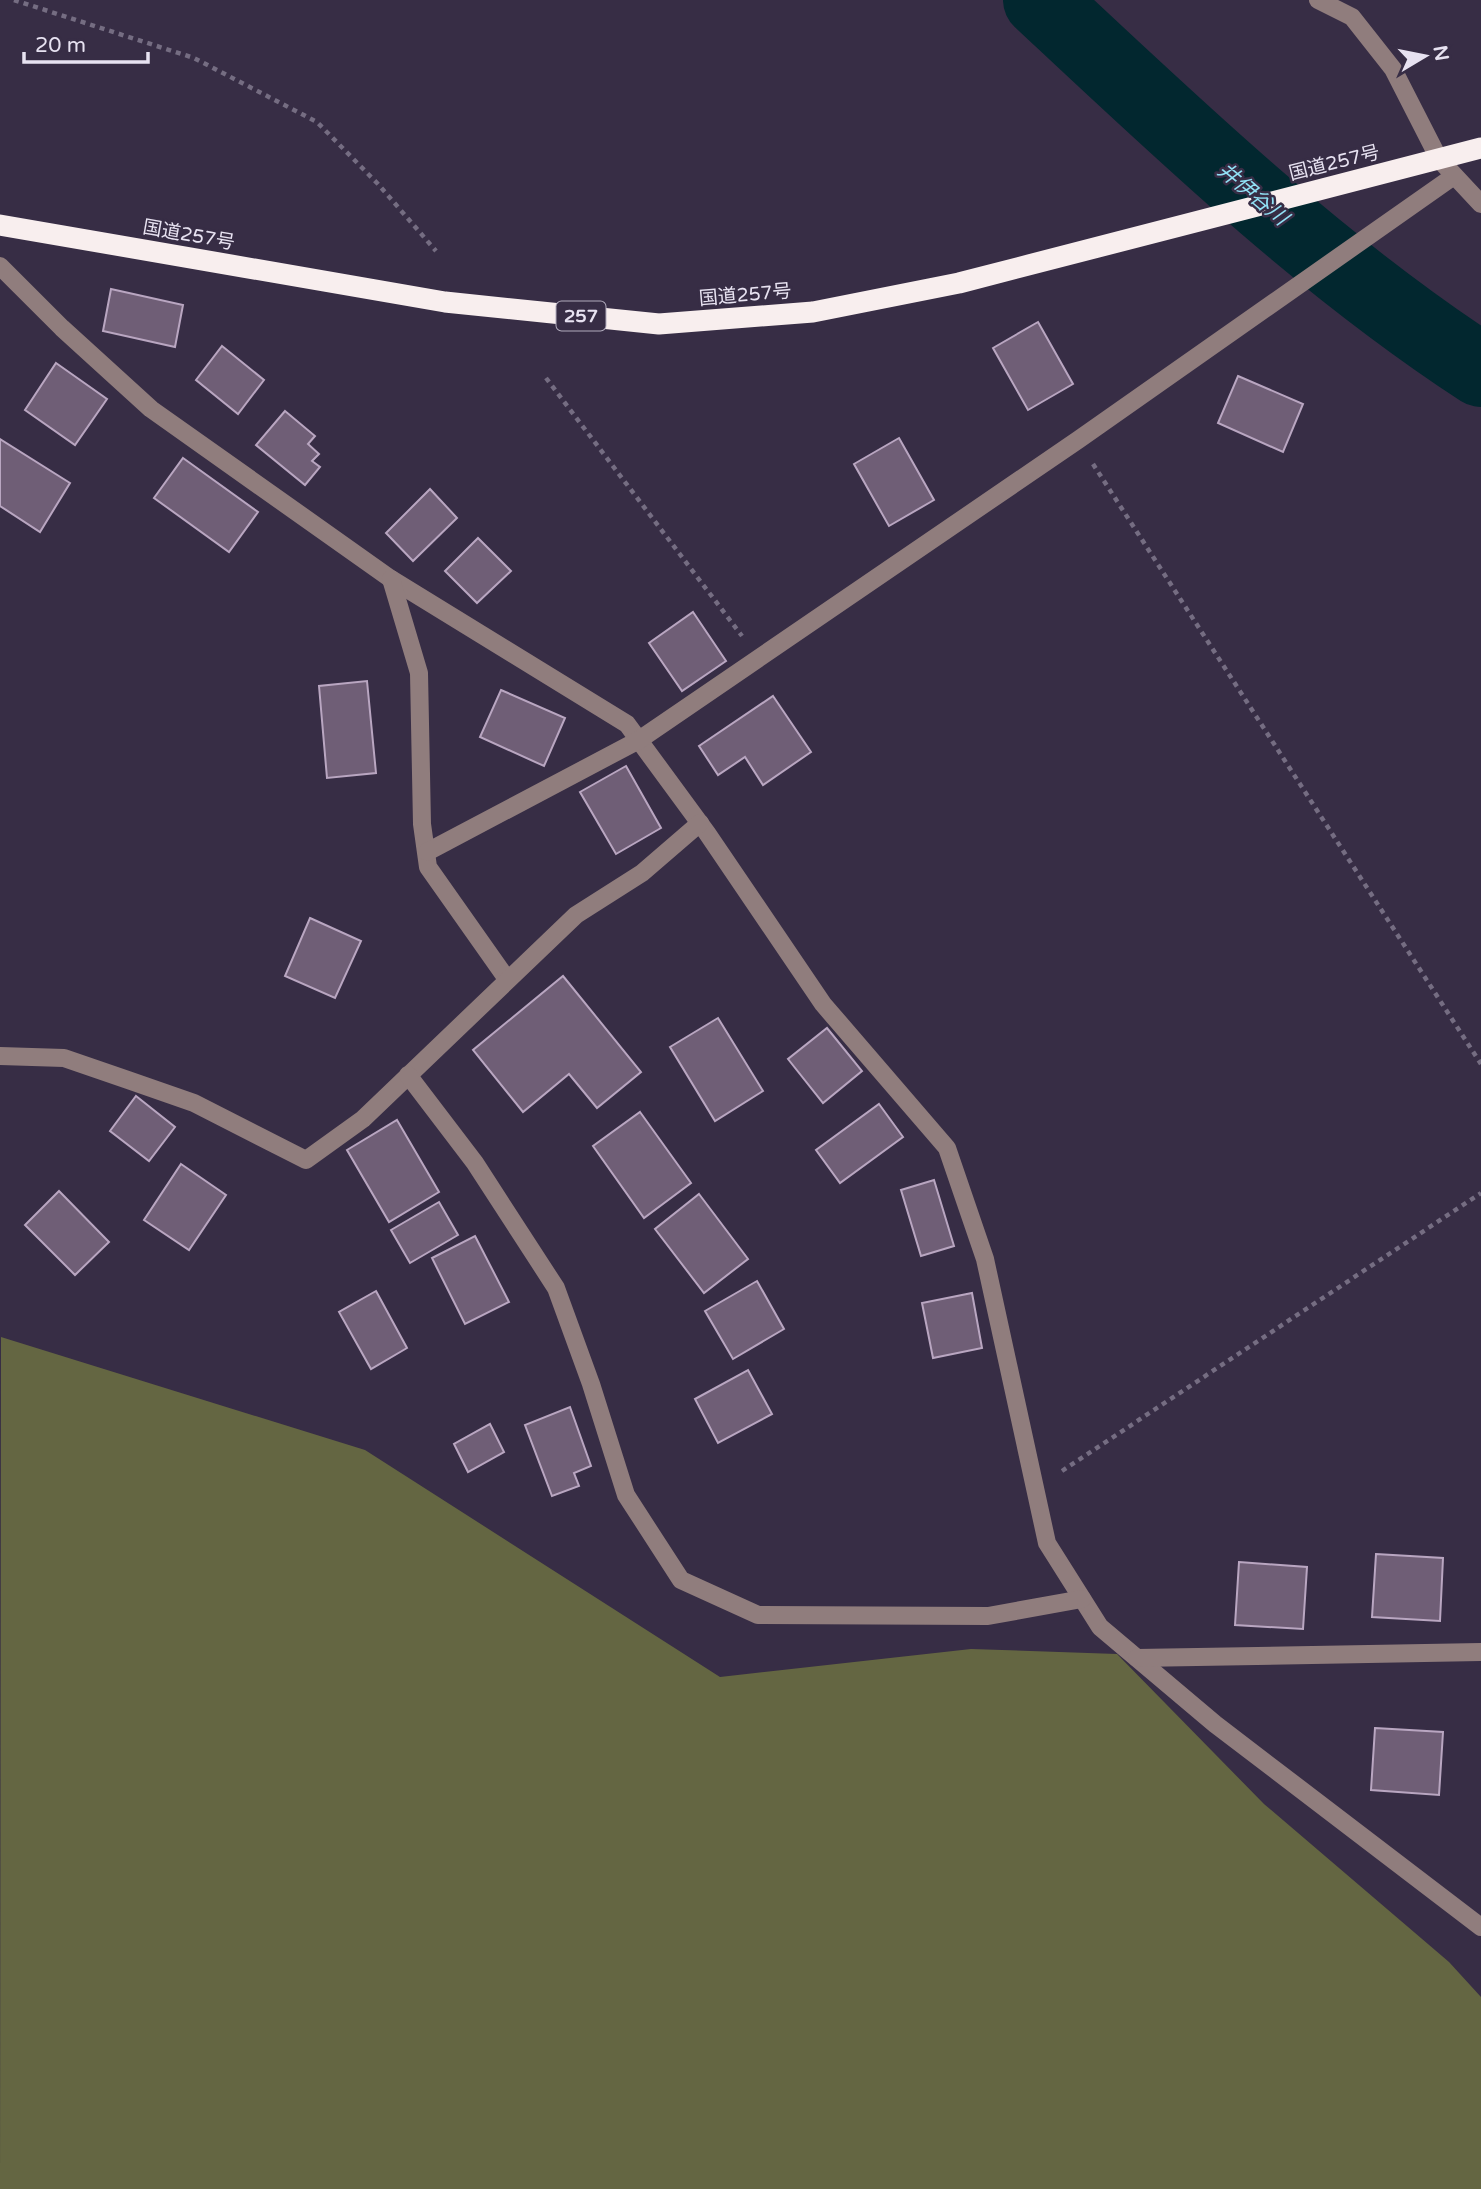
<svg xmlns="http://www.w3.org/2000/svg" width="1481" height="2189" viewBox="0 0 1481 2189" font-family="'Varela Round','Noto Sans JP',sans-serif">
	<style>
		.forest { fill: #646642 }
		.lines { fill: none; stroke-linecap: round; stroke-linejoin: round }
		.river { stroke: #02272f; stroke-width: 74 }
		.building { fill: #6f5e76; stroke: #b9a6c1; stroke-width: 2 }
		.path { stroke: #756d82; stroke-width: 4.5; stroke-dasharray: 5 5; stroke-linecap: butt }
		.minor { stroke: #907d7d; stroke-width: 18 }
		.highway { stroke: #f8eeee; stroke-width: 21 }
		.labels { text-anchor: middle; stroke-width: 5; stroke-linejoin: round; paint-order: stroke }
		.shield { fill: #372d45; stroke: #b2acbd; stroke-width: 2 }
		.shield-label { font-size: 18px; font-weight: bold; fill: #e7e2f1 }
		.street-label { font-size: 19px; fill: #e7e2f1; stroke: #372d45 }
		.water-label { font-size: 21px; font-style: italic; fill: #91e1f5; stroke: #372d45 }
	</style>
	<rect width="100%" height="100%" fill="#372d45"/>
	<path class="forest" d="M1 1337 365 1450 720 1677 971 1649 1117 1654 1264 1804 1449 1962 1481 1997V2189H0Z"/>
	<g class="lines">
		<path class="river" d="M1040 0C1180 131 1320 265 1481 370"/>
	</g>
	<g class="building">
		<path d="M111 289 183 305 175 347 103 331Z"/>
		<path d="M1038 322 1073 384 1028 410 993 348Z"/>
		<path d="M222 346 264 380 238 414 196 380Z"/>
		<path d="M56 363 107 399 75 445 25 410Z"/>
		<path d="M1238 376 1303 404 1283 452 1218 423Z"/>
		<path d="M285 411 315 436 308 444 319 454 312 461 320 467 305 485 256 445Z"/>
		<path d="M899 438 934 500 889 526 854 464Z"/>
		<path d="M0 439 70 483 40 532 0 506Z"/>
		<path d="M183 458 258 512 229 552 154 498Z"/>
		<path d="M430 489 457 518 413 561 386 533Z"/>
		<path d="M478 538 511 571 477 603 445 571Z"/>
		<path d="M693 612 726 661 682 691 649 643Z"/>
		<path d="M367 681 376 773 327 778 319 686Z"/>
		<path d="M501 690 565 718 544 766 480 737Z"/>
		<path d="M773 696 811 752 763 785 745 757 718 775 699 746Z"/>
		<path d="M626 766 661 828 616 854 580 792Z"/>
		<path d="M310 918 361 941 335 998 285 976Z"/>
		<path d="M563 976 641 1072 597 1108 569 1074 523 1112 473 1050Z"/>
		<path d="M718 1018 763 1091 715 1121 670 1047Z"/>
		<path d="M827 1028 862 1071 823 1103 788 1059Z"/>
		<path d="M136 1096 175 1127 149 1161 110 1131Z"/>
		<path d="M879 1104 903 1137 840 1183 816 1150Z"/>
		<path d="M640 1112 691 1183 644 1218 593 1146Z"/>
		<path d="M397 1120 439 1192 389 1222 347 1150Z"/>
		<path d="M181 1164 226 1195 189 1250 144 1220Z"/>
		<path d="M934 1180 954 1246 921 1256 901 1190Z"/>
		<path d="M59 1191 109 1242 75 1275 25 1225Z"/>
		<path d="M699 1194 748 1259 704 1293 655 1229Z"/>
		<path d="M439 1202 458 1235 410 1263 391 1230Z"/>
		<path d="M475 1236 509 1302 465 1324 432 1258Z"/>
		<path d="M757 1281 784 1329 733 1359 705 1311Z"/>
		<path d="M376 1291 407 1348 371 1369 339 1312Z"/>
		<path d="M972 1293 982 1348 933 1358 922 1303Z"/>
		<path d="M748 1370 772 1414 718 1443 695 1399Z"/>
		<path d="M570 1407 591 1466 574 1473 579 1486 552 1496 525 1425Z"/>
		<path d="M490 1424 504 1452 468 1472 454 1444Z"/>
		<path d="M1376 1554 1443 1558 1440 1621 1372 1617Z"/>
		<path d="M1239 1562 1307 1567 1303 1629 1235 1625Z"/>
		<path d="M1375 1728 1443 1732 1439 1795 1371 1790Z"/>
	</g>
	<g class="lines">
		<g class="path">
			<path d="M14 0 194 58 317 122 378 184 436 251"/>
			<path d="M546 378 742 636"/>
			<path d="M1093 464 1481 1064"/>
			<path d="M1062 1471 1481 1193"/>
		</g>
		<g class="minor">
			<path d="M1318 0 1352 17 1393 69 1439 159 1481 204"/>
			<path d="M0 266 62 328 151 409 391 579 627 724 707 833 823 1004 947 1148 985 1259 1047 1543 1100 1627 1215 1724 1481 1927"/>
			<path d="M391 579 419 673 422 824 428 867 507 979"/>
			<path d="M427 852 639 740 1078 440 1454 176"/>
			<path d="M0 1056 64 1058 128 1080 194 1103 306 1160 363 1119 576 915 642 873 700 823"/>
			<path d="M408 1075 475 1163 556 1288 591 1384 626 1495 681 1580 758 1615 988 1616 1082 1599"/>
			<path d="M1137 1658 1481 1652"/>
		</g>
		<path class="highway" d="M0 225 445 302 659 324 813 312 959 283 1481 148"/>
	</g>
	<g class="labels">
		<rect class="shield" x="556.5" y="301.5" width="49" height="29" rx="5"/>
		<g class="shield-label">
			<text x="581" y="322">257</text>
		</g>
		<g class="street-label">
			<text transform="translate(1334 162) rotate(-14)" y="7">国道257号</text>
			<text transform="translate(189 234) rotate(10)" y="7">国道257号</text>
			<text transform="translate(745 294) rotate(-5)" y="7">国道257号</text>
		</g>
		<g class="water-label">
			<text transform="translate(1253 194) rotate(40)" y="7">井伊谷川</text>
		</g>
	</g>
	<g transform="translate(1425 56) rotate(80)" stroke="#372d45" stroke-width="5" paint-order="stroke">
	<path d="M0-5L12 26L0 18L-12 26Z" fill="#e7e2f1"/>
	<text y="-10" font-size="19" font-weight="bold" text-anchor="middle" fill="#e7e2f1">N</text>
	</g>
	<path d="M24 52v10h124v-10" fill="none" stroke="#e7e2f1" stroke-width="3.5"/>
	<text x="35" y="52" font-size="21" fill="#e7e2f1" stroke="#372d45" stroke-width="5" paint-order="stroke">20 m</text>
</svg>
